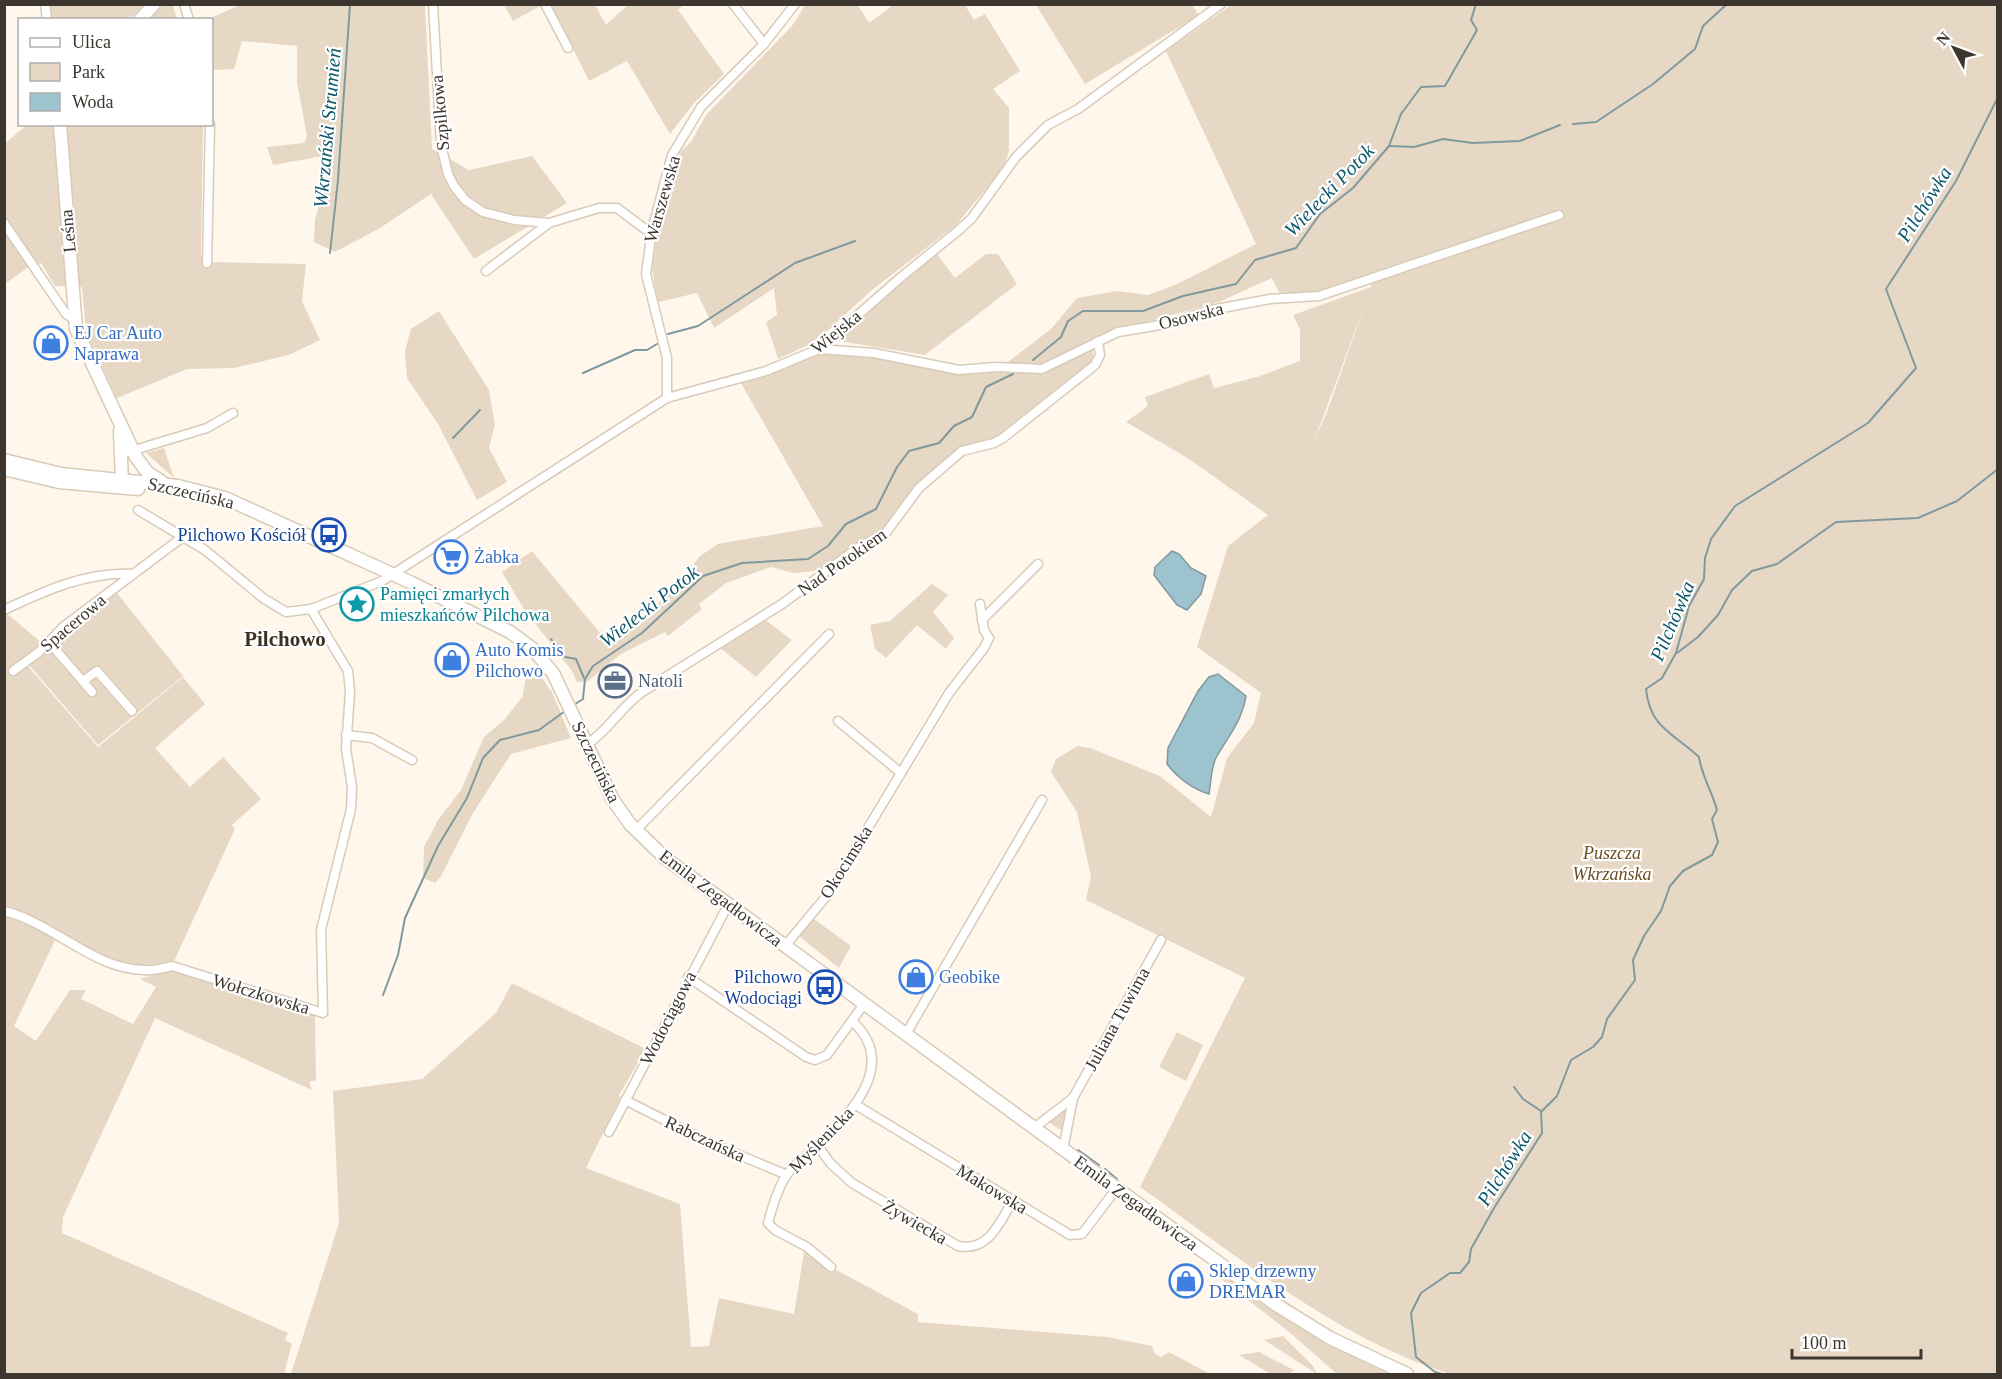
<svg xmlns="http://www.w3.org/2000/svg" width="2002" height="1379" viewBox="0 0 2002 1379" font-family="'Times New Roman',serif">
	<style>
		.green { fill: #e6d8c5; fill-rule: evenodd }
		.water { fill: #9dc3ce; stroke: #80999e; stroke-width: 1.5 }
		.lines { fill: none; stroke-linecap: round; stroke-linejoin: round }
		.stream { stroke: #80999e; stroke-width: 2 }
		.street-casing { stroke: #d8cbb8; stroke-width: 11 }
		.secondary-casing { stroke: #d8cbb8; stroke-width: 15 }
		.street { stroke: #fff; stroke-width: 8 }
		.secondary { stroke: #fff; stroke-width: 12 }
		.labels { text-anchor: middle; stroke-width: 4.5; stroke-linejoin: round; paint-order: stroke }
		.street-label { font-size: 18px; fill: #3c362f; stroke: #fff }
		.shop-label { font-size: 18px; fill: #366cbe; stroke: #fff; text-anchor: start }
		.transit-label { font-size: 18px; fill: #164399; stroke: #fff; text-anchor: end }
		.culture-label { font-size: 18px; fill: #0d838f; stroke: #fff; text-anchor: start }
		.service-label { font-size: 18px; fill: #4e5e75; stroke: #fff; text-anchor: start }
		.park-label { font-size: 18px; font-style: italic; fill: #6c4f21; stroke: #fff }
		.water-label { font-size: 20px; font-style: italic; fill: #0c586a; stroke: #fff }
		.quarter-label { font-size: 21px; font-weight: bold; fill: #3c3122; stroke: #fff }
	</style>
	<rect width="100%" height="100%" fill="#fff7eb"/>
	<g class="green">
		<path d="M49 5H144L128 20 51 19Z"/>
		<path d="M164 5H173L177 19H149Z"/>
		<path d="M240 5H425L432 149 469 170 532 156 567 203 474 259 431 194 380 228 335 252 314 242 315 219 330 169 323 156 273 165 267 147 304 143 307 136 297 83V46L242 41 234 69 212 70V20H206Z"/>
		<path d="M504 5H542L513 21Z"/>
		<path d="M551 5H595L606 25 628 5H683L678 10 724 74 695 102 670 134 627 61 589 81Z"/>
		<path d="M805 5H858L869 23 893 5H965L974 20 985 14 1020 71 993 89 1009 108V151L1004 167 956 225 872 290 815 342 778 359 766 322 777 315 774 288 714 328 697 293 658 302 652 269 660 218 681 151 691 142 706 115 792 26Z"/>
		<path d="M1036 5H1192L1199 15 1085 84Z"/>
		<path d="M1231 5H1997V1374H1450C1337 1339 1236 1255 1140 1187L1245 978 1086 900 1091 877 1077 812 1051 772 1056 759 1078 746 1090 748 1160 776 1211 817 1227 758 1254 723 1261 693 1197 647 1228 546 1268 515 1189 459 1126 422 1148 406 1145 397 1209 374 1214 388 1257 377 1300 361V329L1293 315 1371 287 1372 276 1325 291 1280 294 1272 278 1219 302 1117 330 1093 340V364L998 438 958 450 906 500 883 531 818 574 816 571 793 573 771 567 726 583 699 604 702 609 668 636 665 632 621 654 588 681 577 682 572 671 524 609 502 572 532 551 610 645 655 614 651 608 672 593 700 556 718 544 823 526 738 378 819 349 985 369V374L1008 362 1051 329 1077 298 1117 291 1148 295 1177 284 1256 244 1166 51ZM1367 299 1327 412 1314 441Z"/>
		<path d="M27 125H203L201 256 212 262 306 264 302 301 320 340 289 355 234 368 187 369 117 398 86 332 82 287 55 286 41 263 27 268 5 284 4 144Z"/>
		<path d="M937 254 955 278 986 254H998L1017 284 925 355 833 340Z"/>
		<path d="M439 311 489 390 495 424 489 448 507 482 477 500 438 424 407 378 405 351 411 329Z"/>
		<path d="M164 448 174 478 146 453Z"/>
		<path d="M932 584 948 595 933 612 954 638 946 649 917 625 886 658 875 649 870 625 890 621Z"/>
		<path d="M117 593 183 676 98 745 29 665 51 648 67 630Z"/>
		<path d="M5 612 42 643 29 655 27 665 98 747 183 677 205 704 155 748 190 787 223 757 261 799 232 825 235 829 170 970 315 1014 316 1080 309 1082 312 1090 155 1018 63 1217 62 1233 288 1333 285 1340 292 1344 284 1374H5L4 915 57 936 14 1026 36 1041 70 990H86L81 999 133 1024 156 987 140 979 168 971C148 968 128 966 109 958 73 942 44 915 5 908Z"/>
		<path d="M764 619 792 640 756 677 719 647Z"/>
		<path d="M538 672 552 692 571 738 511 754 473 813 441 876 435 883 423 878 424 847 438 820 461 790 484 737 504 720 523 696 525 680Z"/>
		<path d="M814 919 851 946 839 968 799 936Z"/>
		<path d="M512 983 646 1049 619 1095 620 1098 586 1168 680 1204 691 1347 709 1346 719 1298 794 1314 804 1252 819 1256 831 1267 918 1314V1322L1107 1337 1152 1346 1155 1354 1161 1357 1169 1352 1210 1374H291L339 1223 333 1091 422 1079 496 1013Z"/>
		<path d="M1177 1032 1203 1045 1186 1081 1159 1067Z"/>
		<path d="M1067 1107 1065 1133 1047 1121Z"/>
		<path d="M1215 1267 1326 1342 1388 1374H1337L1288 1331 1212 1272Z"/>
		<path d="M1283 1336 1313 1366 1317 1374 1264 1340Z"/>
		<path d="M1259 1352 1294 1370 1289 1374H1271L1239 1355Z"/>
	</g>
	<g class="water">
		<path d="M1172 551 1179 554 1191 568 1206 576 1201 594 1187 610 1177 605 1154 575 1155 567Z"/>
		<path d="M1218 674 1246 696C1242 721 1229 735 1217 756 1211 766 1211 782 1209 794 1193 789 1178 778 1167 764L1168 748 1198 691 1209 677Z"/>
	</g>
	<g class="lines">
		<g class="stream">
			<path d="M1573 124 1596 122 1653 84 1695 49 1703 26 1727 4"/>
			<path d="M1389 146 1414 147 1443 139 1473 143 1520 141 1560 125"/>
			<path d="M330 253 338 180 350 4"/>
			<path d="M668 334 698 326 795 263 855 241"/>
			<path d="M1033 360 1061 337 1068 321 1083 311H1143L1183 296 1236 284 1255 260 1296 248 1320 214 1353 188 1389 146 1401 114 1421 87 1445 86 1477 30 1471 20 1476 4"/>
			<path d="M583 373 635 350H647L657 344"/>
			<path d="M453 438 480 410"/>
			<path d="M551 639 565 657 576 659 584 678"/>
			<path d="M1677 653 1698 637 1718 615 1732 590 1752 571 1777 564 1836 522 1918 518 1957 501 1998 469"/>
			<path d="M572 706 583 699 585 679 593 666 642 633 703 576 742 563 808 559 828 546 846 524 876 509 897 467 909 451 939 443 954 426 972 417 986 387 1013 374"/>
			<path d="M383 995 398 955 405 918 438 846 467 798 483 758 500 740 539 730 565 711"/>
			<path d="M1514 1087 1523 1099 1541 1111"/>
			<path d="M1078 1150 1099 1165"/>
			<path d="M1105 1169 1117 1179"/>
			<path d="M1442 1374 1435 1372 1416 1357 1411 1313 1421 1293 1450 1273H1460L1469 1262 1471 1249 1494 1208 1542 1133 1541 1112 1557 1096 1571 1060 1593 1047 1602 1037 1607 1019 1635 980 1633 960 1644 936 1661 911 1670 886 1683 871 1712 855 1718 842 1712 819 1717 810C1712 791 1702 777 1699 757 1672 732 1650 728 1646 689L1662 678 1676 653 1689 606 1704 579 1705 558 1711 539 1735 506 1868 423 1916 368 1886 289 1956 181 1998 97"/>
		</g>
		<g class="street-casing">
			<g id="street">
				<path d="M45 4 47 20"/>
				<path d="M184 4 189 20"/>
				<path d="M433 4 441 145 448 174 454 186 465 200 483 212 514 220 549 223"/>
				<path d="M545 4 568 48"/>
				<path d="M733 4 764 44"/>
				<path d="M4 223 66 314 75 320"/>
				<path d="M207 263 210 124"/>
				<path d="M486 271 549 223 599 208H617L645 229 652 230"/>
				<path d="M819 349 874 353 959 370 996 367 1042 369 1118 332 1166 324 1211 310 1270 299 1319 296 1559 215"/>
				<path d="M667 398V358L646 274 652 230 672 155 701 107 764 44 795 4"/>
				<path d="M128 452 207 428 233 413"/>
				<path d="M138 510 205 550 263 598 286 612 311 609 382 581 667 398 766 371 819 349 900 278 959 230 972 218 1016 157 1048 125 1078 109 1221 4"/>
				<path d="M4 610C44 591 88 571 133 574"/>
				<path d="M982 620 1038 564"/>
				<path d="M49 642 92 692"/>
				<path d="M13 671 39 652 63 627 184 536"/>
				<path d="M83 681 97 671 132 711"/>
				<path d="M838 721 901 773"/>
				<path d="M346 735 372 738 412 760"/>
				<path d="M586 745C608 731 621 707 642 692L782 604 862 545 885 534 919 488 962 451 994 443 1003 438 1095 365 1100 355 1098 341"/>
				<path d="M636 830 829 634"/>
				<path d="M4 911C53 923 93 969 144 970 153 971 163 968 172 966L323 1013 321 930 351 809 352 787 346 749 350 692 348 671 311 609"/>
				<path d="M785 946 829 893 949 693 984 648 989 638 984 630 980 604"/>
				<path d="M688 977 806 1057 815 1060 827 1055 864 1004"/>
				<path d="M906 1034 1042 800"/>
				<path d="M625 1100 706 1141 787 1175"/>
				<path d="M856 1105 1070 1235 1082 1234 1117 1188"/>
				<path d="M1034 1128 1073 1098 1161 940"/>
				<path d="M609 1132 728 905"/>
				<path d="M818 1146 831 1164 852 1183 958 1246C988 1252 999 1224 1012 1202"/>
				<path d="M1063 1150 1073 1098"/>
				<path d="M831 1267 807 1247 775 1230 768 1223C772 1208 778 1188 786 1176 793 1165 807 1156 816 1147 850 1115 900 1064 852 1021"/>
			</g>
		</g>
		<g class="secondary-casing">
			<g id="secondary">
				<path d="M140 20 154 4"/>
				<path d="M60 124 76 329 136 457 147 472 162 482"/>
				<path d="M120 430 122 484"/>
				<path d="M4 460 61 474 178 486 225 498 412 583 510 632 533 649 553 673 613 800 630 824 665 858 1275 1304 1330 1338 1407 1374"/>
				<path d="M4 469 59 482 138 489"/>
			</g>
		</g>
		<use href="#street" class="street"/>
		<use href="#secondary" class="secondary"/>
	</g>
	<defs>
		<g id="shop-ring" transform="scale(1.725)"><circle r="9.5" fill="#fff" stroke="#3f7fe0" stroke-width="1.5"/><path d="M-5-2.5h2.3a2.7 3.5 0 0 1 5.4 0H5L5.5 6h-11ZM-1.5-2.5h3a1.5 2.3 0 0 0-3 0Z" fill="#3f7fe0"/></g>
		<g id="bus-ring" transform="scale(1.725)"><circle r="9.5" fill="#fff" stroke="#1a4fb4" stroke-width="1.5"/><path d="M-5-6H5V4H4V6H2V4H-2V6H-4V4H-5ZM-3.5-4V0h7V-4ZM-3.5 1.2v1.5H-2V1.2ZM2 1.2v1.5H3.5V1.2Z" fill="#1a4fb4"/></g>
		<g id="supermarket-ring" transform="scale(1.725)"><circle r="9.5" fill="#fff" stroke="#3f7fe0" stroke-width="1.5"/><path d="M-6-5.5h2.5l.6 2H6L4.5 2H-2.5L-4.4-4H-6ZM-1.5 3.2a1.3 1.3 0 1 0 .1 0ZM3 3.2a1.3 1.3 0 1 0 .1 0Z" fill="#3f7fe0"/></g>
		<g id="sight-ring" transform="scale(1.725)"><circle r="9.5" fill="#fff" stroke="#0f9aa8" stroke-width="1.5"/><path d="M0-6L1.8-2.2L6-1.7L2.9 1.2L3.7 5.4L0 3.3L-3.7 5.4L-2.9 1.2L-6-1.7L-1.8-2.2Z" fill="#0f9aa8"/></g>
		<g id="office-ring" transform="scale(1.725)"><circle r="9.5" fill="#fff" stroke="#5c6f8a" stroke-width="1.5"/><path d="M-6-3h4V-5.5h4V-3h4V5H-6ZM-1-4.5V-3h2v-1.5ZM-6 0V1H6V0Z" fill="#5c6f8a"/></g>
	</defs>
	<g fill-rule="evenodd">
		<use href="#shop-ring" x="51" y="343"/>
		<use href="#bus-ring" x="329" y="535"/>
		<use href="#supermarket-ring" x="451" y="557"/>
		<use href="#sight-ring" x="357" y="604"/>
		<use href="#shop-ring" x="452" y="660"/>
		<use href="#office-ring" x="615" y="681"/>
		<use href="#shop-ring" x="916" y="977"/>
		<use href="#bus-ring" x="825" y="987"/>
		<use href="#shop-ring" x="1186" y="1281"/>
	</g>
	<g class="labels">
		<g class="street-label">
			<text transform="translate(440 113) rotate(-95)" y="6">Szpilkowa</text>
			<text transform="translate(662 199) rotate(-74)" y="6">Warszewska</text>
			<text transform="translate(68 231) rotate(-95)" y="6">Leśna</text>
			<text transform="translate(1191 316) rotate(-14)" y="6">Osowska</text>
			<text transform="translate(836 332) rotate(-39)" y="6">Wiejska</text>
			<text transform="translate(191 493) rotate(13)" y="6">Szczecińska</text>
			<text transform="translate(842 562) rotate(-35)" y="6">Nad Potokiem</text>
			<text transform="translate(73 623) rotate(-40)" y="6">Spacerowa</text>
			<text transform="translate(596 762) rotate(64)" y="6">Szczecińska</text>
			<text transform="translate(846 862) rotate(-58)" y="6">Okocimska</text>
			<text transform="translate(721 898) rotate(37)" y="6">Emila Zegadłowicza</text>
			<text transform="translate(261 994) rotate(17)" y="6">Wołczkowska</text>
			<text transform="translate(668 1018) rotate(-63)" y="6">Wodociągowa</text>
			<text transform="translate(1117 1019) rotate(-61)" y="6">Juliana Tuwima</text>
			<text transform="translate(705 1139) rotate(25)" y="6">Rabczańska</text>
			<text transform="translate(821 1140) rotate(-46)" y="6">Myślenicka</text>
			<text transform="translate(992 1189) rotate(31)" y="6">Makowska</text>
			<text transform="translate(1136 1203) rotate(36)" y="6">Emila Zegadłowicza</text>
			<text transform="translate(915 1222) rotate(30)" y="6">Żywiecka</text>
		</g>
		<g class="shop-label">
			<text x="74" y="339">EJ Car Auto<tspan x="74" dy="21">Naprawa</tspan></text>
			<text x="474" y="563">Żabka</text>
			<text x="475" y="656">Auto Komis<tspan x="475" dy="21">Pilchowo</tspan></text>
			<text x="939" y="983">Geobike</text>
			<text x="1209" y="1277">Sklep drzewny<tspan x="1209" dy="21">DREMAR</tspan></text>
		</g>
		<g class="transit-label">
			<text x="306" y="541">Pilchowo Kościół</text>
			<text x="802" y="983">Pilchowo<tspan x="802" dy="21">Wodociągi</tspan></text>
		</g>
		<g class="culture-label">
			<text x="380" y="600">Pamięci zmarłych<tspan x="380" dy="21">mieszkańców Pilchowa</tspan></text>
		</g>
		<g class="service-label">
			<text x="638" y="687">Natoli</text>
		</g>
		<g class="park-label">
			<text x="1612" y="859">Puszcza<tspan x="1612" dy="21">Wkrzańska</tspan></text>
		</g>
		<g class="water-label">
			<text transform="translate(327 128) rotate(-85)" y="7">Wkrzański Strumień</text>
			<text transform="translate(1329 190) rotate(-46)" y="7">Wielecki Potok</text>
			<text transform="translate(1924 204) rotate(-58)" y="7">Pilchówka</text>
			<text transform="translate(649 606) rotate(-38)" y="7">Wielecki Potok</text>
			<text transform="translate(1672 621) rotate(-67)" y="7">Pilchówka</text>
			<text transform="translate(1504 1168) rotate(-58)" y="7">Pilchówka</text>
		</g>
		<g class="quarter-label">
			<text x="285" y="646">Pilchowo</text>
		</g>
	</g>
	<rect width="2002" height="1379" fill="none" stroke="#3c362f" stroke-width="12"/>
	<rect x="18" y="18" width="195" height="108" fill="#ffffff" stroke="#b1afac" stroke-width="1.5"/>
	<rect x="30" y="38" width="30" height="9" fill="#ffffff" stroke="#b1afac" stroke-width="1.5"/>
	<text x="72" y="48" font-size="18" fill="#3c362f">Ulica</text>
	<rect x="30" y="63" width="30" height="18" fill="#e6d8c5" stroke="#b1afac" stroke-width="1.5"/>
	<text x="72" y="78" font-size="18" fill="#3c362f">Park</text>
	<rect x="30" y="93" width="30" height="18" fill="#9dc3ce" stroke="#b1afac" stroke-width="1.5"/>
	<text x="72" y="108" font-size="18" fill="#3c362f">Woda</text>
	<g transform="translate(1954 48) rotate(311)" stroke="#ffffff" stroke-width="4.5" paint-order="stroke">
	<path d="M0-4.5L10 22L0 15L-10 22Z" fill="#3c362f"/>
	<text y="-9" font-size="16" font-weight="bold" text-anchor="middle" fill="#3c362f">N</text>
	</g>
	<path d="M1792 1349v9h129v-9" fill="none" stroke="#3c362f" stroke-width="3"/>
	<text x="1801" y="1349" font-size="18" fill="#3c362f" stroke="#ffffff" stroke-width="4.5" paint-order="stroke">100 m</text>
</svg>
